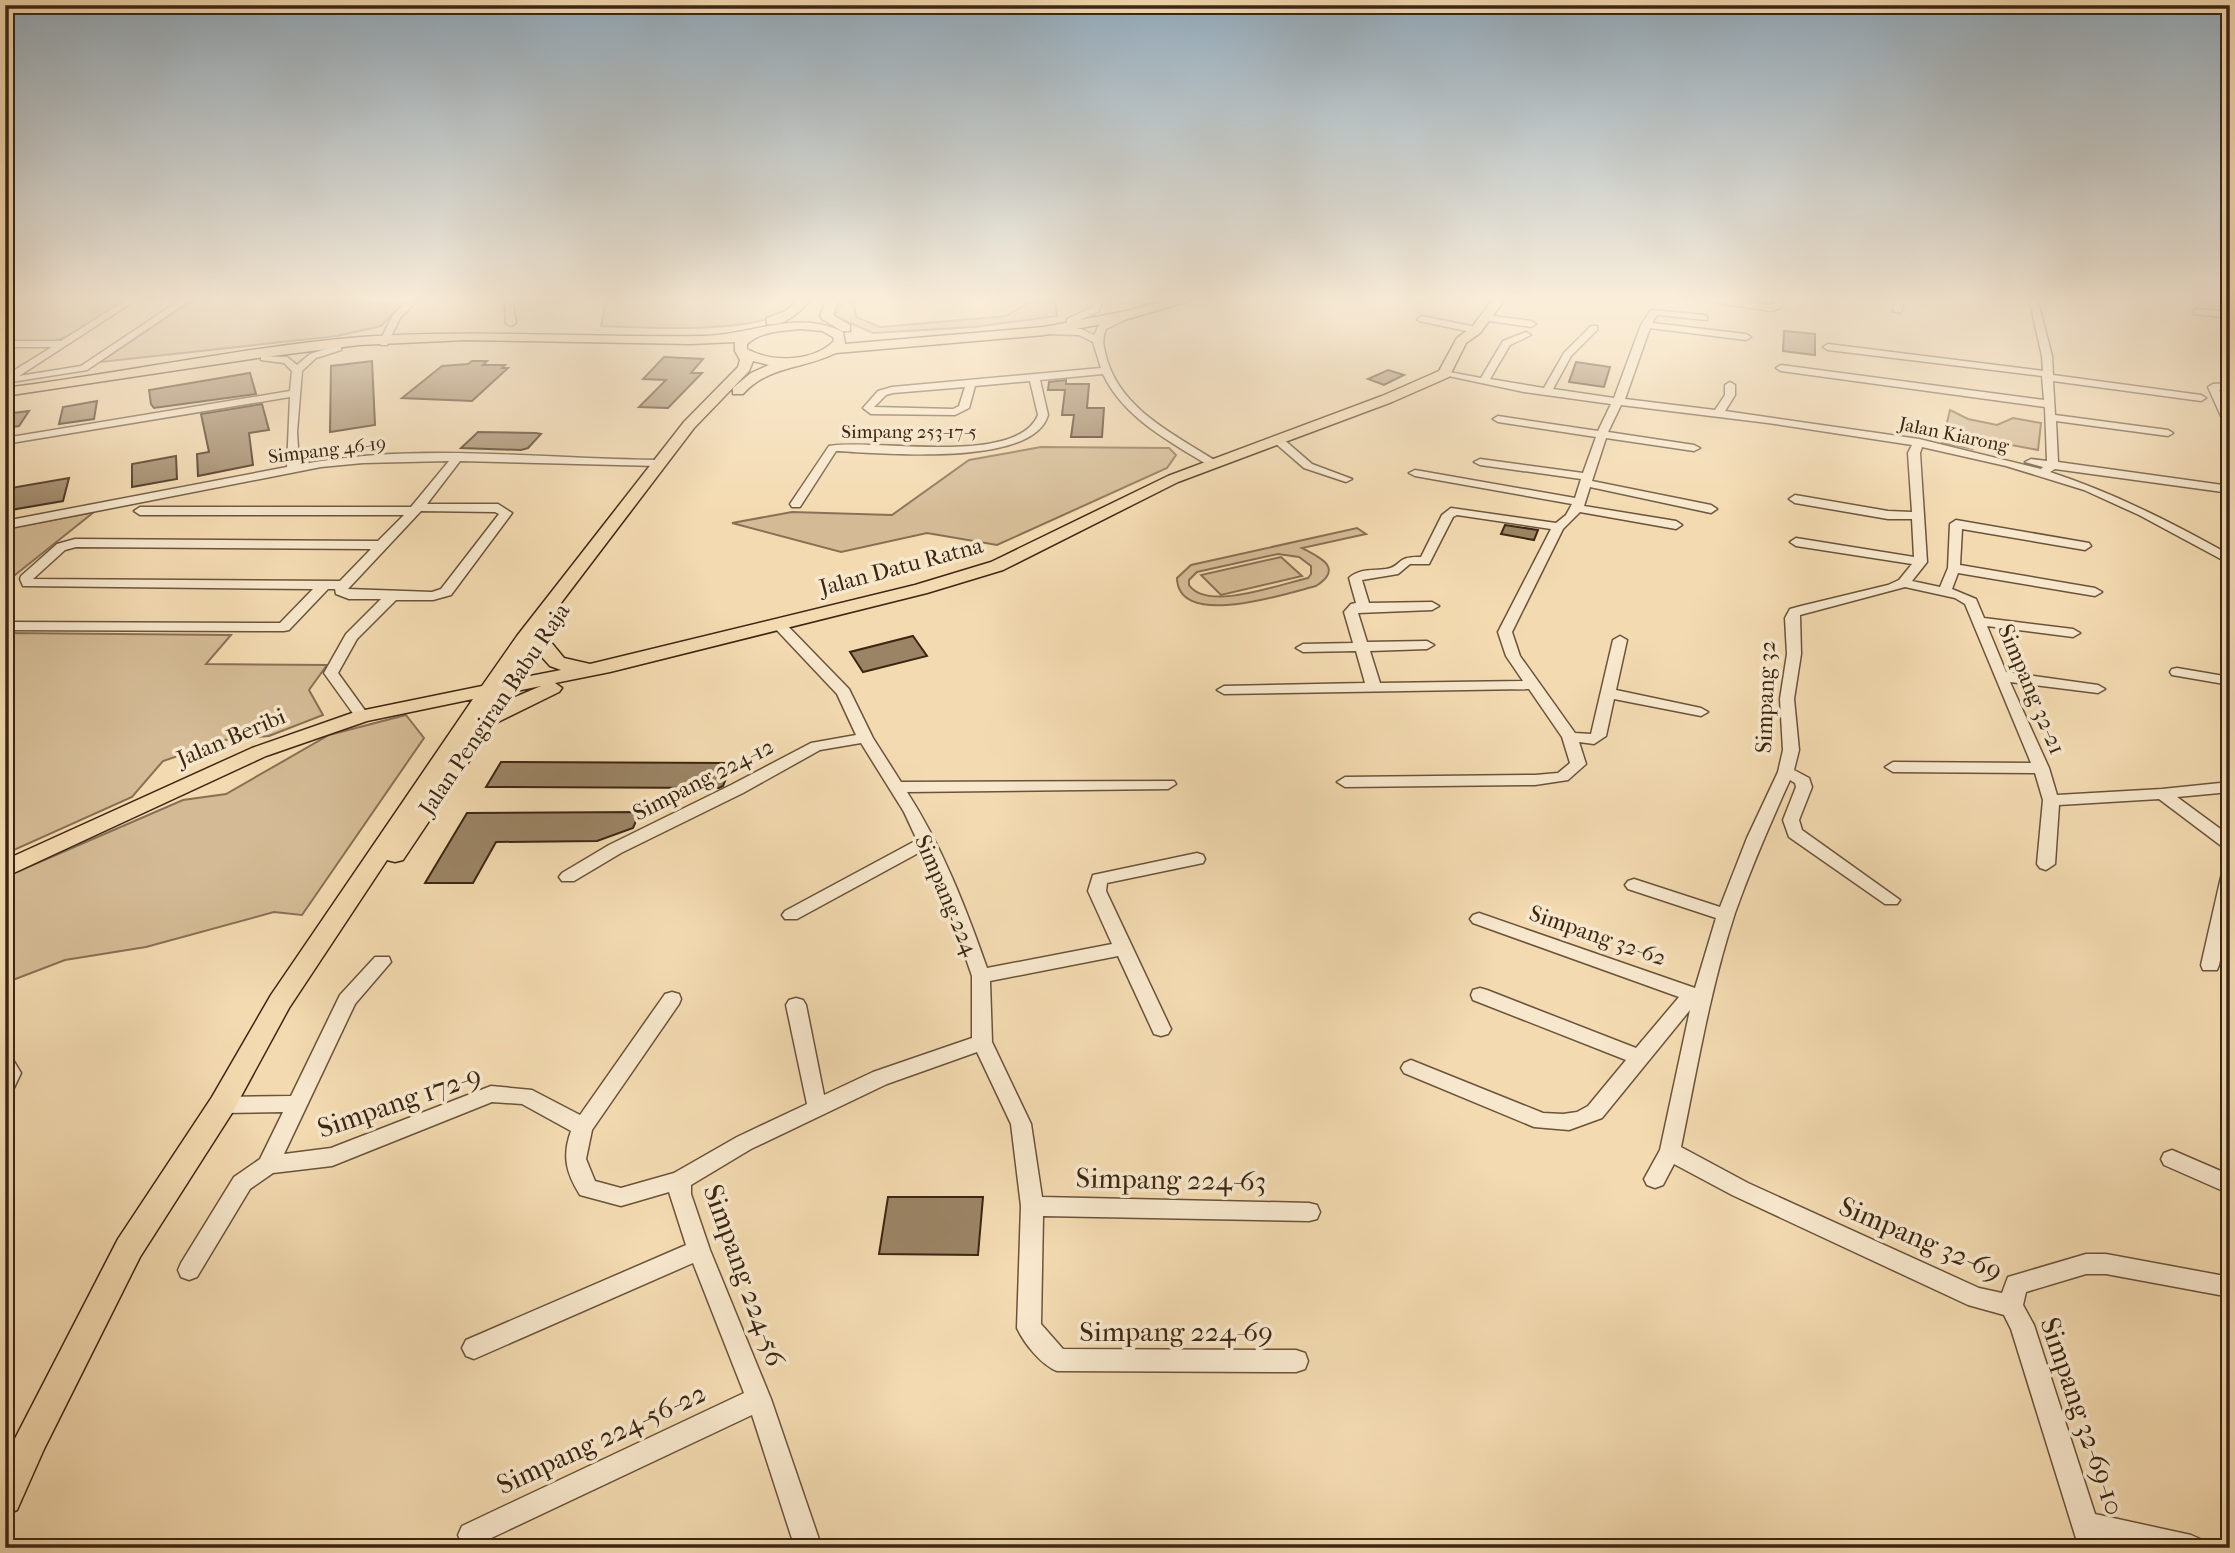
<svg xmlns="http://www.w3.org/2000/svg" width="2235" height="1553" viewBox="0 0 2235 1553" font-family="'IM FELL French Canon',serif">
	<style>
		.green { fill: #d4bb95; stroke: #887054; stroke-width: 2; fill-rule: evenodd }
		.building { fill: #9b8465; stroke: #3c2613; stroke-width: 2 }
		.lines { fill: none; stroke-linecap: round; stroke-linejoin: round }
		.minor-casing { stroke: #6a533a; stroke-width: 3 }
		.major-casing { stroke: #3c2613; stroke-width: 3 }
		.minor { fill: #f7e7cc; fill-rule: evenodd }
		.major { fill: #f3dab0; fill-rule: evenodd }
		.labels { text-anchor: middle; stroke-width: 7; stroke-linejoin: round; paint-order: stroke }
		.far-street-label { font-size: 19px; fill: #3c2613; stroke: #f7e7cc }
		.street-label { font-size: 23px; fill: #3c2613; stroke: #f7e7cc }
		.near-street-label { font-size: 28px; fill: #3c2613; stroke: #f7e7cc }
	</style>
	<rect width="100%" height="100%" fill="#f3dab0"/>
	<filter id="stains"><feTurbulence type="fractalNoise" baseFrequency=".00286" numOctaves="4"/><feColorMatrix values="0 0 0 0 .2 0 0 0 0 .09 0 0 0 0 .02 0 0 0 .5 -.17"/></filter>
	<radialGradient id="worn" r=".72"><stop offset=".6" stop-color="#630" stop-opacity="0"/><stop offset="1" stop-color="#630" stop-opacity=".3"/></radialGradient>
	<g class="green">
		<path d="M5 298H131L72 335 55 341H5Z"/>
		<path d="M196 298H408L381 326 337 336 100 362Z"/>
		<path d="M606 298H799C794 303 789 310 783 313 744 333 646 328 601 326Z"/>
		<path d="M847 298H856L854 301 856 317 880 327 1006 316 1032 301 1030 298H1055L1057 316 974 327 873 333 834 316Z"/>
		<path d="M1950 410 1968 419 1997 425 2013 418 2041 423 2038 450 1979 439 1973 449 1942 443Z"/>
		<path d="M1041 447 1169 448 1176 455 1167 468 997 545 927 533 841 552 732 523 792 512 892 515 969 460Z"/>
		<path d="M94 512 5 583V529Z"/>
		<path d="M1357 528 1366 534 1302 548C1320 557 1344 568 1316 586 1288 593 1178 630 1177 578L1191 565ZM1278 554 1299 557 1311 566V574L1308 578C1280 584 1207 612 1189 585V580L1197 572Z"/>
		<path d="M1281 557 1302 576 1221 595 1201 575Z"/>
		<path d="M5 633 231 635 206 664 327 665 309 690 323 715 269 736 224 740 163 761 132 797 5 854Z"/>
		<path d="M406 715 424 738 302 915 274 912 146 947 65 960 5 983V877L183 800 226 794 329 735Z"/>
	</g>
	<g class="building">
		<path d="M1784 331 1815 334V355L1783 351Z"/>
		<path d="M664 357 703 359 691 373H702L668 408 639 407 666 380 643 379Z"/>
		<path d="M372 361 375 425 330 432 331 366Z"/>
		<path d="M472 361H487L483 365H505L502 368H508L472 401 402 398 442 366 468 364Z"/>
		<path d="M1576 362 1610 367 1604 387 1569 382Z"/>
		<path d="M1388 370 1404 375 1384 385 1368 379Z"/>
		<path d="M250 373 256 394 154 408 151 404 149 390Z"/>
		<path d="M1066 380V384H1089L1087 408H1104L1102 437H1071L1074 415H1062L1065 390H1048L1049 382Z"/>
		<path d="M97 401 94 419 59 424 63 407Z"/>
		<path d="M262 404 269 430 249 433 253 465 198 476 197 454 209 452 201 414Z"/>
		<path d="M29 411 19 426 5 428V414Z"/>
		<path d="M478 432 536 433 541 434 528 448 521 450 461 448Z"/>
		<path d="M176 456 177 479 132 487V464Z"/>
		<path d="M69 478 63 501 5 511V489Z"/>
		<path d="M1505 525 1538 530 1534 540 1501 534Z"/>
		<path d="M913 636 927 656 863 672 850 652Z"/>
		<path d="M501 762 732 763 723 786 719 788 486 787Z"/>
		<path d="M640 812 633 828 597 841 496 842 473 883H425L467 813Z"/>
		<path d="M888 1197H983L978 1255 879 1254Z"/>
	</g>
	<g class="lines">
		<g class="minor-casing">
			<g id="minor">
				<path d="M129 298H139L19 376 81 366 183 298H193L87 370 5 383V379L13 371 52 347H5V341H61Z"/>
				<path d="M411 298H420L400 318 387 345H381L379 343 393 315Z"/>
				<path d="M508 298H517L513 305 516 323 511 326 506 323 505 305Z"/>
				<path d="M1095 298H1104L1098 312 1073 323H1067V319L1091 308Z"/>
				<path d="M1109 298H1173L1135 305Z"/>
				<path d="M1687 298H1714L1771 305 1774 304 1775 298H1783L1781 308 1771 311Z"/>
				<path d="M1896 298H1904L1901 313 1893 311Z"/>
				<path d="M2029 298H2037L2052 356 2053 375 2201 395 2206 398 2201 401 2053 381 2055 415 2168 430 2173 433 2168 436 2056 421 2058 462 2230 486V493L2055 469 2050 472C2114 493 2171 522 2230 555V564L2139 515 2084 490 2006 466 1922 447 1920 453 1927 562 1912 581 1940 587 1948 568 1950 524 1956 520 2089 543 2091 546 2085 550 1962 529 1960 565 2095 588 2102 592 2095 596 1958 573 1952 589 1976 599 1984 618 2073 629 2080 633 2073 637 1987 626 2006 672 2098 685 2105 689 2098 693 2010 682 2049 768 2057 795 2162 789 2230 782V792L2177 797 2230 836V849L2224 848 2159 799 2059 805 2055 864 2046 870 2040 868 2037 864 2043 800 2035 773 1893 772 1885 767 1893 762 2031 763 1965 604 1955 598 1905 587 1800 615 1801 654 1794 699 1799 750 1794 770 1809 778 1812 787 1799 820 1802 830 1900 900 1897 904H1885L1789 837 1783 820 1796 787 1795 783 1790 780C1770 824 1751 868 1735 913 1710 989 1697 1069 1681 1147L1748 1183 1979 1288 2002 1293 2008 1277 2086 1254H2106L2230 1277V1297L2106 1274H2086L2026 1292 2023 1305 2034 1325 2095 1514 2191 1535 2200 1539 2204 1548H2127L2105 1543 2106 1548H2079L2011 1329 2004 1315 1968 1305 1732 1195 1674 1164 1663 1185 1655 1188 1647 1185 1644 1179 1660 1150 1690 1010 1602 1118 1569 1130 1534 1127 1404 1073 1401 1068 1404 1063 1411 1060 1543 1113 1563 1114 1577 1112 1588 1106 1626 1060 1473 1000 1471 995 1473 990 1480 988 1487 990 1636 1048 1679 997 1473 923 1470 919 1473 915 1479 913 1695 988 1716 918 1628 889 1625 885 1628 881 1634 879 1720 907 1747 838 1778 772 1783 750 1780 699 1787 654 1785 618 1790 609 1801 606 1888 585 1899 580 1912 564 1796 546 1790 542 1796 538 1914 557 1912 519H1888L1795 503 1789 499 1795 495 1888 511 1912 512 1908 453 1912 445 1768 423 1621 405 1608 432 1694 445 1700 448 1694 451 1606 438 1592 481 1711 505 1717 509 1711 513 1590 487 1584 506 1676 521 1682 525 1676 529 1580 512 1563 529 1512 632 1520 656 1575 733 1591 734 1613 640 1620 636 1627 640 1616 690 1701 708 1708 712 1701 716 1614 699 1606 736 1594 744 1579 742 1586 764 1568 780 1535 785 1345 787 1337 782 1345 777 1535 775 1558 773 1570 763 1562 737 1529 689 1224 694 1217 690 1224 686 1365 683 1356 651 1303 652 1296 648 1303 644 1353 643 1344 612 1351 604 1356 603 1349 578C1360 568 1372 571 1386 569 1403 566 1395 556 1421 557L1442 515 1451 508 1556 523 1566 515 1572 504 1415 476 1409 473 1415 470 1575 498 1581 479 1480 465 1474 462 1480 459 1583 473 1596 437 1498 422 1493 419 1498 416 1598 431 1611 404 1524 392 1439 374 1444 371 1481 378 1503 341 1526 332 1531 335 1510 345 1490 379 1544 388 1564 353 1591 326H1597V330L1571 356 1553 389 1614 398 1641 325 1651 310 1704 315 1707 316V320L1657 315 1652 323 1746 334 1751 337 1746 340 1650 328 1625 399 1715 410 1725 395V385L1730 382 1735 385V395L1725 411 1919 439 2041 469 2043 467 2025 462 2031 459 2047 461 2045 407 1781 371 1776 368 1781 365 2044 400 2042 376 1828 350 1823 347 1828 344 2043 371 2042 356ZM1457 515 1551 529 1498 632 1506 656 1523 681 1380 683 1370 651 1427 649 1434 645 1427 641 1367 642 1358 613 1432 610 1439 606 1432 602 1369 603 1362 580 1398 574 1410 564H1429L1453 517Z"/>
				<path d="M2197 309 2230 312V318L2194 314V310Z"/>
				<path d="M1128 312 1133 315 1131 317 1106 329C1101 341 1104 347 1107 360 1122 410 1175 435 1216 461V465H1208C1169 441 1124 418 1103 374L1040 380 1048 415C1033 468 880 453 836 451L800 507H792L790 504 829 446C873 438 1017 467 1038 415L1030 381 975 386 969 408 955 415 871 414 863 408 878 391 892 387 1101 368 1093 342 1079 335 1045 334 1040 331 1045 328 1081 329 1094 335 1099 325ZM965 387 959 406 953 409 874 407 886 395 893 393Z"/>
				<path d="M1485 315 1531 321 1536 324 1531 327 1482 320V316Z"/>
				<path d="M1422 316 1476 327 1481 330 1476 333 1419 321 1417 319Z"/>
				<path d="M338 345 341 346V350L316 358 302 371 297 432 299 465C416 442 539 459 658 460L664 463 658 466 460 461 427 504H498L512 513 451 595 433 600H396L357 639 338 673 369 716 367 719H357L324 673 346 634 381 599H349L336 594 335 589H328L289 630 284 631 5 630V622L280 623 313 589 23 586 20 579 21 576 57 544 75 539 378 541 404 515H140L134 511 140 507H411L449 461 363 463 321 467 5 529V521L287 467 290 397 5 444V438L290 391 292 371 284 363 261 360V356L287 357 297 365 310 354ZM421 511 495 512 499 514 441 589 432 592 348 589ZM76 547 371 549 340 581 33 579 65 550Z"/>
				<path d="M2230 383V389L2219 390 2230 413V428L2225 425 2208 387 2213 384Z"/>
				<path d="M1274 438H1282L1312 464 1352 479 1346 482 1304 468 1274 442Z"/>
				<path d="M778 620 783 621 849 689 873 738 901 782 1174 781 1176 784 1168 789 907 792C942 846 966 908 987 968L1112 944 1088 891 1093 875 1197 853 1203 855 1205 859 1203 863 1107 883 1106 891 1171 1029 1168 1034 1161 1036 1154 1034 1118 956 990 981 992 1042 1031 1124 1042 1197 1309 1203 1317 1205 1320 1212 1317 1219 1309 1221 1043 1216 1041 1324 1063 1349 1296 1350 1305 1353 1308 1361 1305 1369 1296 1372 1057 1371C1041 1365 1024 1343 1017 1328L1021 1206 1011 1124 977 1052 887 1084 751 1149 691 1185V1194L710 1250 771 1399 822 1548H795L752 1415 470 1548 462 1544 458 1535 462 1526 744 1393 693 1263 474 1359 466 1356 462 1348 466 1340 686 1245 669 1192 621 1206 580 1195C566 1173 562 1156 571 1131L522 1104 492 1102 332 1166 273 1173 250 1189 197 1277 189 1280 181 1277 178 1270 181 1263 234 1177 260 1159 283 1112 222 1113 215 1111 212 1105 215 1099 222 1097 291 1096 340 995 375 957H389L391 962 355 1004 284 1154 331 1148 491 1086 532 1090 580 1115 665 994 672 992 679 994 681 999 679 1004 592 1130 586 1159 595 1181 621 1188 674 1173 737 1137 807 1104 786 1005 789 1000 796 998 803 1000 806 1005 824 1095 873 1072 972 1038V976L951 915 922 851 797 919H785L782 915 785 911 917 840 904 812 861 743 820 750 743 793 621 853 574 881H562L559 877 562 873 609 845 731 785 811 743 856 735 837 694 771 624Z"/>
				<path d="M2177 668 2230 677V685L2172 675 2170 672 2172 669Z"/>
				<path d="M2230 871V917L2219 965 2217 970H2203L2201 965 2221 877Z"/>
				<path d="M5 1055 12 1058 21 1073 12 1092 5 1094Z"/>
				<path d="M2172 1150 2230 1175V1194L2164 1165 2161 1159 2164 1153Z"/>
			</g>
		</g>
		<g class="major-casing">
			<g id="major">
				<path d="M799 298H812C800 312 786 326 767 324V318L786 311Z"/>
				<path d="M827 298H839L833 315 850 325V331H842L822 319 820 316Z"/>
				<path d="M1178 298H1199L1128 319 1044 335 836 353C804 369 769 365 743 394H733V388L751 373 769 365 753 361 749 371 694 428 548 620H558L561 624 550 641 564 658 590 664 915 585 991 562 1168 476 1382 396 1439 371 1457 338 1472 327 1494 298H1506L1480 333 1466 343 1449 377 1392 402 1178 482 1003 570 927 593 610 672 555 683 562 688 559 692 494 724 403 860 395 862 387 860 289 1008 232 1113 140 1257 44 1449 17 1510 5 1515V1458L118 1239 212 1097 271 995 473 699 367 721 266 756 5 877V860L252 748 355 712 482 686 517 636 684 422 738 367 740 360 735 351V342L691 344 466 340 359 345 257 358 5 396V388C124 373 242 347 361 337 476 329 590 338 704 336 752 335 797 309 843 332L845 344 1044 327 1127 311ZM800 329 822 331 833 337 834 341C813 362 772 363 747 349V344C762 331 781 331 800 329ZM540 655 550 666 561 670 525 677ZM541 686 513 698 511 699 516 691Z"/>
			</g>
		</g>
		<use href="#minor" class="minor"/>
		<use href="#major" class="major"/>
	</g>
	<linearGradient id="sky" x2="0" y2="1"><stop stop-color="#93abbc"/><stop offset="0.58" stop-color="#faeedb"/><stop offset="1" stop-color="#faeedb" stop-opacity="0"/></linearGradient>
	<rect width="2235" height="516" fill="url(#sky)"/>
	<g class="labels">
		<g class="far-street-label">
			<text x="909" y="438">Simpang 253-17-5</text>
			<text transform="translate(1954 434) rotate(12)" y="7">Jalan Kiarong</text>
			<text transform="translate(327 449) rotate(-7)" y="7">Simpang 46-19</text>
		</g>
		<g class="street-label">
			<text transform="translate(901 566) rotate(-15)" y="8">Jalan Datu Ratna</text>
			<text transform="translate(2032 689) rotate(67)" y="8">Simpang 32-21</text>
			<text transform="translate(1765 697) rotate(-88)" y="8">Simpang 32</text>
			<text transform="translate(494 709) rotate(-56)" y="8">Jalan Pengiran Babu Raja</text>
			<text transform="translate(231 737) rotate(-23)" y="8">Jalan Beribi</text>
			<text transform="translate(703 779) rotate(-27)" y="8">Simpang 224-12</text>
			<text transform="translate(947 895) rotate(67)" y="8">Simpang 224</text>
			<text transform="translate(1598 935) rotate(19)" y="8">Simpang 32-62</text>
		</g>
		<g class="near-street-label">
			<text transform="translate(399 1101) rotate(-19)" y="10">Simpang 172-9</text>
			<text transform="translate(1171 1179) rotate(1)" y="10">Simpang 224-63</text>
			<text transform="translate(1921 1238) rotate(23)" y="10">Simpang 32-69</text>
			<text transform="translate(745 1275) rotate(70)" y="10">Simpang 224-56</text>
			<text x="1176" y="1341">Simpang 224-69</text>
			<text transform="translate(2083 1416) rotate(71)" y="10">Simpang 32-69-10</text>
			<text transform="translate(601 1438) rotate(-25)" y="10">Simpang 224-56-22</text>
		</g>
	</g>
	<rect width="2235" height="1553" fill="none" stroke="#f3dab0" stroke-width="28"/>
	<rect x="7" y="7" width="2221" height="1539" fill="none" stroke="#3c2613" stroke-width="3.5"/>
	<rect x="14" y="14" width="2207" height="1525" fill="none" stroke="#3c2613" stroke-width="2"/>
	<rect width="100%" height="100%" filter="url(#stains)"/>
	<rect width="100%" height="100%" fill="url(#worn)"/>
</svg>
